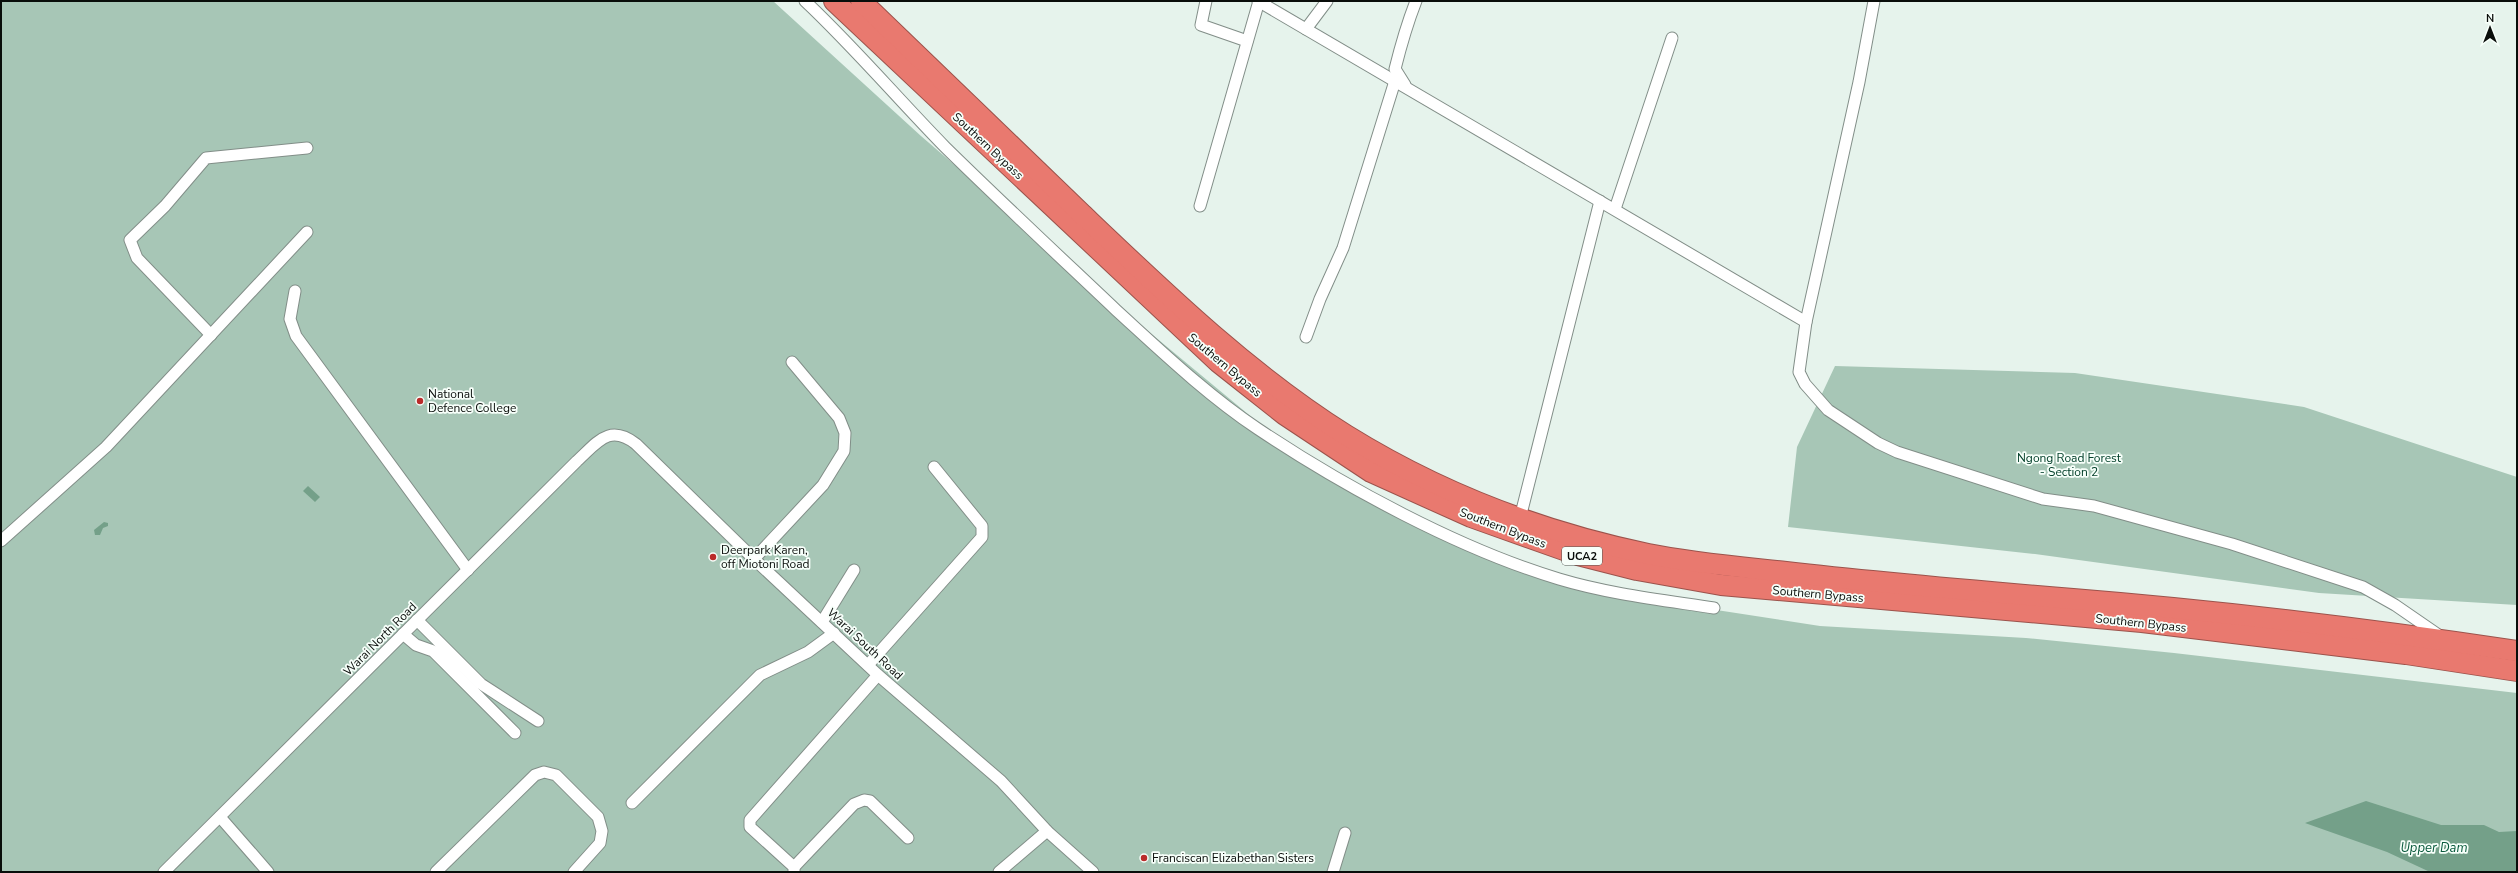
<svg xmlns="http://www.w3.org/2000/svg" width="2518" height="873" viewBox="0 0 2518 873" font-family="'Nunito Sans',sans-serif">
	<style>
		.green { fill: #a7c6b6 }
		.water { fill: #74a089 }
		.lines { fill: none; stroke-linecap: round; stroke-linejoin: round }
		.street-casing { stroke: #828e88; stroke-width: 13 }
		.highway-casing { stroke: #9b534c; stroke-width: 22 }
		.street { stroke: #fff; stroke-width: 11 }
		.highway { stroke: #e9796f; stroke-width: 20 }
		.poi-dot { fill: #ba2b2a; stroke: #f7fffa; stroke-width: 1.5 }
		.labels { text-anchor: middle; stroke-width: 3.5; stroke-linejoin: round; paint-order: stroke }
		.shield { fill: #f7fffa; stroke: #505652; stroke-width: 1 }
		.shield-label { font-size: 11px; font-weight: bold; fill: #090d0a }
		.street-label { font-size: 12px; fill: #090d0a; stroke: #f7fffa }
		.poi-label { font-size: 12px; fill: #090d0a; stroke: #f7fffa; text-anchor: start }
		.park-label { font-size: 12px; fill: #03402a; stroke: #f7fffa }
		.water-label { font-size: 13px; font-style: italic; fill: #0a5a3d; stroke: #f7fffa }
	</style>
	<rect width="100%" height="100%" fill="#e6f3ec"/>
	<g class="green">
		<path d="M1 1H773L921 136 1113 302 1295 453 1411 524 1540 574 1710 609 1820 626 2026 638 2174 653 2517 693V872H1Z"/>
		<path d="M1835 366 2075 373 2304 407 2517 477V605L2319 593 2035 554 1788 527 1797 447Z"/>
	</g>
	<g class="water">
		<path d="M308 486 320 497 315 502 303 491Z"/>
		<path d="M104 522 108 523V526L103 528 100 535H95L94 530Z"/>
		<path d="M2366 801 2441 825H2484L2499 832 2517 831V872H2430L2387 852 2305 823Z"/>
	</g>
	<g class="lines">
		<g class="street-casing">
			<g id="street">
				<path d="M805 1C854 47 898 99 945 147 1001 202 1059 256 1116 310 1161 351 1207 395 1258 429 1345 487 1459 549 1559 579 1609 594 1662 600 1714 608"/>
				<path d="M1206 1 1201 25 1247 41"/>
				<path d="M1258 1 1806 322"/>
				<path d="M1874 1 1859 82 1806 322 1799 372 1805 384 1828 410 1878 443 1897 452 2043 499 2094 506 2232 544 2363 587 2395 605 2440 636"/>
				<path d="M1306 29 1327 1"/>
				<path d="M1405 85 1395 69C1401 45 1407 24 1416 1"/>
				<path d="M1200 206 1259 1"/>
				<path d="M1615 209 1672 38"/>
				<path d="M295 291 290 319 296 336 468 570"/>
				<path d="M211 335 137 258 130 240 165 206 206 158 307 148"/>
				<path d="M1306 337 1320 299 1343 248 1395 81"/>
				<path d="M1520 518 1600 201"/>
				<path d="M1 541 106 447 307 232"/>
				<path d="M754 559 823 485 844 451 845 433 839 418 792 362"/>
				<path d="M417 620 481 684 538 721"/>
				<path d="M822 622 854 570"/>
				<path d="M403 634 416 645 433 651 515 733"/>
				<path d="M868 665 982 537V526L934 467"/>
				<path d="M632 803 760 675 808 652 834 633"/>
				<path d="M220 817 268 872"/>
				<path d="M794 867 854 804 864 800 870 801 908 838"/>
				<path d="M164 872 577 461C597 443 609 423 636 444L754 559 878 675 1001 781 1047 831 1093 872"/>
				<path d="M436 872 535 775 544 772 556 775 598 817 602 831 600 843 574 872"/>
				<path d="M794 872V867L750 827V820L878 675"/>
				<path d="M999 872 1047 831"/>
				<path d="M1333 872 1345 833"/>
			</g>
		</g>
		<g class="highway-casing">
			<g id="highway">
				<path d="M834 1 1218 362 1285 415 1371 472 1471 517 1578 555 1637 570 1721 585 2142 622 2406 654 2517 671"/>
				<path d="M861 1C935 72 1008 143 1082 214 1165 293 1249 374 1346 435 1438 492 1542 532 1648 554 1693 563 1740 567 1786 572 1881 583 1977 591 2073 599 2222 611 2370 629 2517 651"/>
			</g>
		</g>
		<use href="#street" class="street"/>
		<use href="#highway" class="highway"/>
	</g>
	<g class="poi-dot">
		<circle cx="420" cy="401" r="4"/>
		<circle cx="713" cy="557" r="4"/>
		<circle cx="1144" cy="858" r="4"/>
	</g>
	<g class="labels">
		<rect class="shield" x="1562" y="547" width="40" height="18" rx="3"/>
		<g class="shield-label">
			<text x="1582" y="560">UCA2</text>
		</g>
		<g class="street-label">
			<text transform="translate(988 146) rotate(43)" y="4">Southern Bypass</text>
			<text transform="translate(1225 365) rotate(40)" y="4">Southern Bypass</text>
			<text transform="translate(1503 528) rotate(21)" y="4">Southern Bypass</text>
			<text transform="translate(1818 594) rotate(5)" y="4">Southern Bypass</text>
			<text transform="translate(2141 623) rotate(6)" y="4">Southern Bypass</text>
			<text transform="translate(380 639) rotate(-45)" y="4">Warai North Road</text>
			<text transform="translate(865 644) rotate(43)" y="4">Warai South Road</text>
		</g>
		<g class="poi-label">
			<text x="428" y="398">National<tspan x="428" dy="14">Defence College</tspan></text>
			<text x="721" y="554">Deerpark Karen,<tspan x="721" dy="14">off Miotoni Road</tspan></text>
			<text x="1152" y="862">Franciscan Elizabethan Sisters</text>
		</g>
		<g class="park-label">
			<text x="2069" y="462">Ngong Road Forest<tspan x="2069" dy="14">- Section 2</tspan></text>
		</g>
		<g class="water-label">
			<text x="2434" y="852">Upper Dam</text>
		</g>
	</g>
	<rect width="2518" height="873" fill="none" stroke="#090d0a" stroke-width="4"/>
	<g transform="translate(2490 28)" stroke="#f7fffa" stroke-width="3" paint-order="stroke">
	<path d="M0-3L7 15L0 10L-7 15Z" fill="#090d0a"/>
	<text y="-6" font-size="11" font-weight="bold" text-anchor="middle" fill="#090d0a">N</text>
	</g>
</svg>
